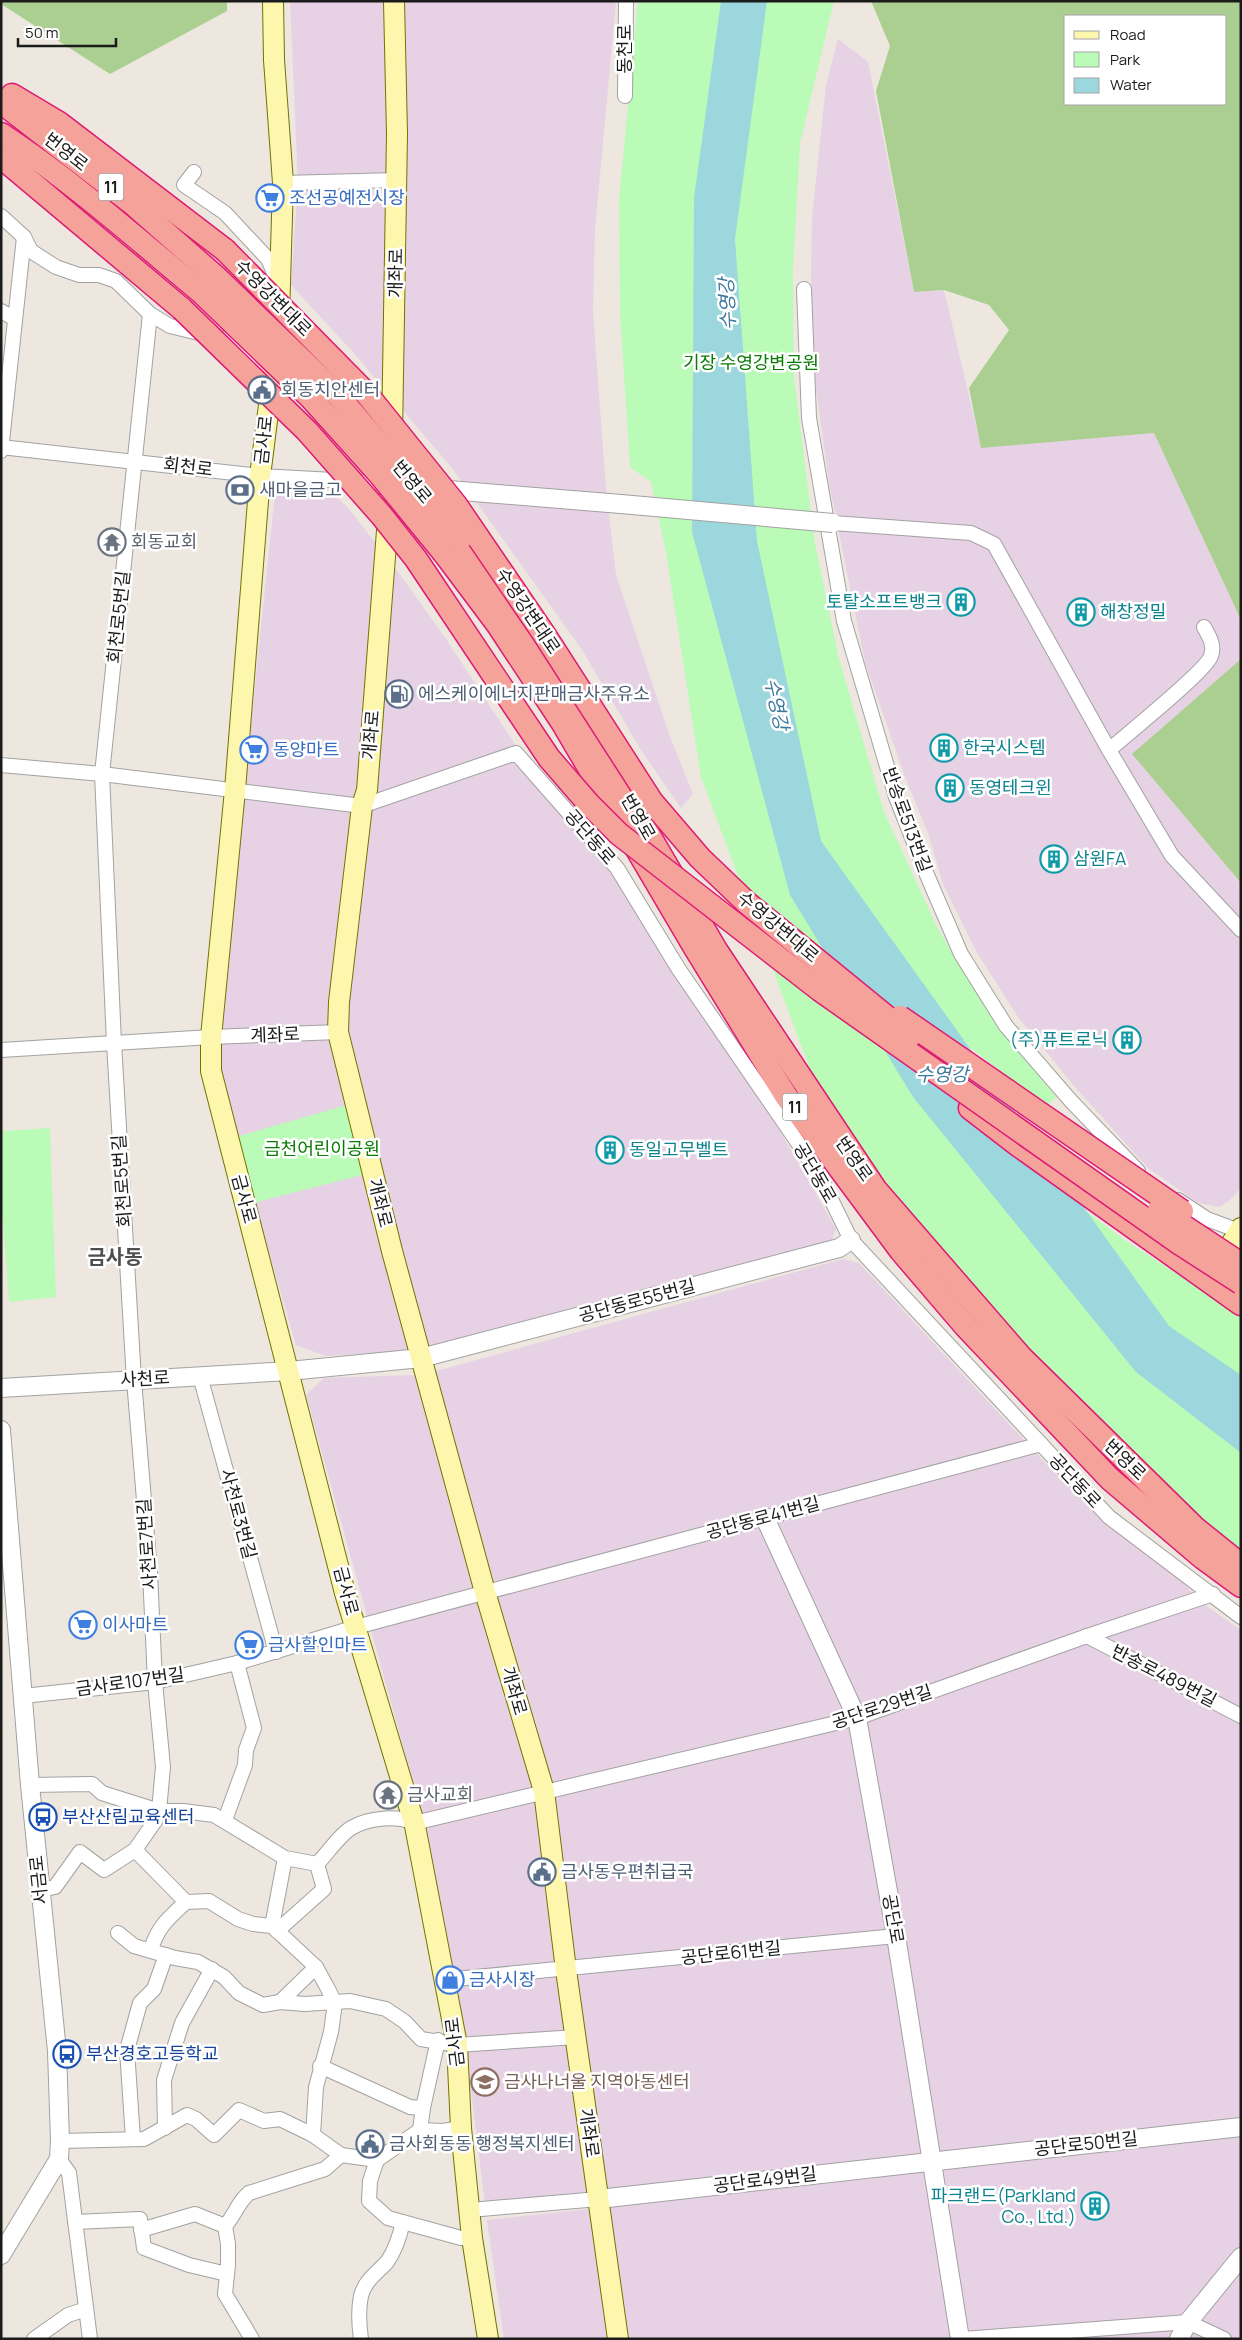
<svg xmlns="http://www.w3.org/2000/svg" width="1242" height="2340" viewBox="0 0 1242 2340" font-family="Manrope,'Noto Sans KR',sans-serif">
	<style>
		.industrial { fill: #e7d1e5 }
		.forest { fill: #abcf91; fill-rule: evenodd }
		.park { fill: #bafcb7 }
		.water { fill: #9cd7de }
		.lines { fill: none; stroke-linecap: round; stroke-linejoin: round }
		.minor-casing { stroke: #a2a2a2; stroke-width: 16 }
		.tertiary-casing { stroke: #a2a2a2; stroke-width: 20 }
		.secondary-casing { stroke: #737200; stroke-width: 22 }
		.trunk-casing { stroke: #de1a75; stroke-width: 25 }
		.minor { stroke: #fff; stroke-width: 14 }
		.tertiary { stroke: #fff; stroke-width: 18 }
		.secondary { stroke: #fdf7ae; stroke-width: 20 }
		.trunk { stroke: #f4a29a; stroke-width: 22 }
		.tertiary-bridge-casing { stroke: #a2a2a2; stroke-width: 20; stroke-linecap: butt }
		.trunk-bridge-casing { stroke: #de1a75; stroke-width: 25; stroke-linecap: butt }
		.tertiary-bridge { stroke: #fff; stroke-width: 18 }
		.trunk-bridge { stroke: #f4a29a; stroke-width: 22 }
		.labels { text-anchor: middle; stroke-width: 5; stroke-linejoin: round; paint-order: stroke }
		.shield { fill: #fff; stroke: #5f5f5f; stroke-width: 1 }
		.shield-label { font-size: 16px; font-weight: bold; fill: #1b1b1b }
		.street-label { font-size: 18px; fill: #1b1b1b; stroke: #fff }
		.shop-label { font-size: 18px; fill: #366cbe; stroke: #fff; text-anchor: start }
		.park-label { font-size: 18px; fill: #0a7c05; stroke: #fff }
		.service-label { font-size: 18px; fill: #4e5e75; stroke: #fff; text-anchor: start }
		.worship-label { font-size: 18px; fill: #5b616d; stroke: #fff; text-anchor: start }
		.culture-label { font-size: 18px; fill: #0d838f; stroke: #fff; text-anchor: start }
		.transit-label { font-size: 18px; fill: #164399; stroke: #fff; text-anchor: start }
		.education-label { font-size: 18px; fill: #785e54; stroke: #fff; text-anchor: start }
		.water-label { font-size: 19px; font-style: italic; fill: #3e7a9e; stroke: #fff }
		.quarter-label { font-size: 20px; font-weight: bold; fill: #4e4e4e; stroke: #fff }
	</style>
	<rect width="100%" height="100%" fill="#ede7df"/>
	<g class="industrial">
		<path d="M290 1H616L595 229 593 313 606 489 616 575 669 734 693 794 681 808 641 750 581 648 452 468 353 352 291 285 298 183Z"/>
		<path d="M838 39 868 62 914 292 944 290 981 447 1154 433 1241 620V659L1132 754 1241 883V1188L1230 1200 1219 1207 1198 1203 1148 1168 1074 1086 1018 1017 976 951 943 884 929 836 905 777 865 662 829 483 810 343 812 218 826 85Z"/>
		<path d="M333 493 348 508 396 569 446 639 516 746 563 814 620 880 683 988 765 1105 836 1229 831 1242 454 1342 408 1351 326 1356 296 1345 226 1105 218 1037 275 494 311 495Z"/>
		<path d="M843 1259 859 1263 1050 1468 1119 1534 1181 1581 1202 1603 1241 1630V2120L1059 2137 749 2177 485 2204 463 2025 421 1811 306 1395 324 1378 415 1375 444 1369Z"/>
		<path d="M1241 2134V2246L1194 2303 1173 2339H504L487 2220 877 2178 971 2162Z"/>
		<path d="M1241 2266V2339H1185Z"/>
	</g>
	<g class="forest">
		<path d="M1 1H227V11L110 74 1 4Z"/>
		<path d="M871 1H1241V620L1154 433 981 448 969 388 1009 330 989 305 944 290 914 292 876 91 890 46ZM1066 16H1226V104H1066Z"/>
		<path d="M1241 659V883L1132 754Z"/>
	</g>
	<g class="park">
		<path d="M638 1H834L800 143 793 271 794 376 815 544 839 659 884 812 938 929 994 1022 1056 1097 1046 1106 903 996 1040 1177 1126 1241 1241 1315V1553L1140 1465 934 1250 813 1077 701 777 666 553 651 482 630 467 620 313 619 200Z"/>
		<path d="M347 1105 366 1174 253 1203 236 1137Z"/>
		<path d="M50 1128 56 1297 9 1302 1 1194V1131Z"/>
	</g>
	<path class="water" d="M721 1H767L735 239 757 541 821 841 1169 1326 1241 1375V1453L1136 1372 913 1097 790 895 692 532 694 198Z"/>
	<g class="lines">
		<g class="minor-casing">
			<g id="minor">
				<path d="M625 96 626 1"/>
				<path d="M194 172 184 185 225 213 268 259 278 282"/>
				<path d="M283 183 397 180"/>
				<path d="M1 216 24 237 31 251 56 267 79 275H99L116 281 150 314 170 326 232 341 272 377"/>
				<path d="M804 289 809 418 844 621 896 797 924 868 961 954 1006 1026 1071 1101 1138 1171"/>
				<path d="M1 311 15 319"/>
				<path d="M1 447 260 476 389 483"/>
				<path d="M1 451 24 237"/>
				<path d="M833 523 971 533 994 544 1109 750 1172 856 1241 930"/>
				<path d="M1109 750C1126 735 1206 671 1211 656 1215 645 1209 636 1204 627"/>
				<path d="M1 765 102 774 362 806 516 753 617 868 678 968 807 1156 822 1181 851 1240 1109 1517 1241 1617"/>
				<path d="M1 1050 211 1037 338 1032"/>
				<path d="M1178 1200 1207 1219 1239 1231"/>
				<path d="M200 1376 276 1652"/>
				<path d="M1087 1636 1241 1716"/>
				<path d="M23 1696 155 1682 237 1663 356 1627 1041 1444"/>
				<path d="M30 1785 92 1784 102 1793 159 1811H183L214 1815 285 1858 317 1864C326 1855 342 1832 353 1827 369 1818 397 1815 414 1823L857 1718 1087 1636 1213 1594"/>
				<path d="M225 1820 245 1765 246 1750 254 1728 237 1663"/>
				<path d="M135 1850 186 1902"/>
				<path d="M40 1890 55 1887 80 1852 104 1870 135 1850 155 1821 159 1811 163 1767 155 1682 150 1572 134 1380 114 1043 102 774 150 314"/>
				<path d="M272 1926 285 1858"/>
				<path d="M277 1931 324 1889 317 1864"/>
				<path d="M118 1933 134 1946 175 1958 198 1962 224 1977 239 1993 263 2005 280 2002 305 2004 350 2001 386 2009 405 2022 421 2039 457 2045 576 2037"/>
				<path d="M151 1950C157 1927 169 1918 186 1902L209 1901 238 1919 253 1924 272 1926 316 1967 327 1987 335 2003 331 2032 316 2087 313 2135 341 2155 325 2169 249 2193C237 2203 236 2214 225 2226"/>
				<path d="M445 1980 896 1936"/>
				<path d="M280 2002 316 1967"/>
				<path d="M320 2066 410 2107 423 2108"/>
				<path d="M165 2128 164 2080 182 2023 212 1969"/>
				<path d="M420 2130 423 2108 438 2040"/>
				<path d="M133 2139 127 2050 140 2003 154 1989 166 1955"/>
				<path d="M60 2141 144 2139 187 2115 196 2119 214 2135 239 2110 264 2121 280 2119 313 2135"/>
				<path d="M341 2155 377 2160 420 2130 443 2131 461 2128"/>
				<path d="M59 2159 69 2173 90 2339"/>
				<path d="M377 2160 370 2181 369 2201 388 2218 461 2238H472"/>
				<path d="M470 2210 599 2199"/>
				<path d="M75 2222 140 2219 144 2248 189 2265 227 2274"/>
				<path d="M225 2226 228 2244V2265L225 2294 252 2339"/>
				<path d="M141 2230 195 2214 225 2226"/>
				<path d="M34 2339 68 2315 86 2309"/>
				<path d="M361 2339C359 2325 358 2310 361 2296 365 2280 377 2273 387 2262 395 2251 400 2235 403 2222"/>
				<path d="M963 2339 1188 2322 1224 2339"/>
			</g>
		</g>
		<g class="tertiary-casing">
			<g id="tertiary">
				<path d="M437 489 621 504"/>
				<path d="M1 1388 289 1371 421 1358 839 1248 851 1240"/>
				<path d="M1 1430 30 1785 57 2051 60 2141 59 2159 1 2255"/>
				<path d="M765 1518 857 1718 896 1936 960 2339"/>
				<path d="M599 2199 1241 2127"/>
				<path d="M1179 2339 1188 2322 1241 2257"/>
			</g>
		</g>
		<g class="secondary-casing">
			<g id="secondary">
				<path d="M273 1 274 60 283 183 279 316"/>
				<path d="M276 350 260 476 235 790 211 1037V1071L345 1593 415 1826 457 2045 461 2128 472 2238 488 2339"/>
				<path d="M392 435 397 134 394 1"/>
				<path d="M391 479 367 790 362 806 339 1002 338 1032 392 1251 485 1592 544 1791 566 1970 618 2339"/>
				<path d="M1227 1268 1223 1257 1241 1228"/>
			</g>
		</g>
		<g class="trunk-casing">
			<g id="trunk">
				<path d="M12 95 59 123 225 250"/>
				<path d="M1 102 133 204 216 277"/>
				<path d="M1 134C72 181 136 238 201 292"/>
				<path d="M1 157 182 309"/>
				<path d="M460 539 521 621 604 758 716 950 876 1190 1021 1357 1195 1528 1241 1565"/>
				<path d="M444 553 498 625 562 722 695 948 786 1096 901 1251 966 1327 1110 1479 1203 1558 1241 1586"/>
				<path d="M970 1108 1018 1145 1241 1304"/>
			</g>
		</g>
		<use href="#minor" class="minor"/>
		<use href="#tertiary" class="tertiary"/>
		<use href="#secondary" class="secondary"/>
		<use href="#trunk" class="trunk"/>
		<g class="tertiary-bridge-casing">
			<path id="tertiary-bridge" d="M621 504 833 523"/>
		</g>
		<g class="trunk-bridge-casing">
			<g id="trunk-bridge">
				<path d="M225 250 366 393 456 505 544 634 652 802 700 858 747 903 910 1036"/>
				<path d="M216 277 336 393 460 539"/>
				<path d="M201 292 310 397 381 476 444 553"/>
				<path d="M182 309 307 431 382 516 416 559 549 758 588 803 619 834 820 990 1179 1243 1241 1283"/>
				<path d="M900 1017 1182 1211"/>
				<path d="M1159 1210 1241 1264"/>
			</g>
		</g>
		<use href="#tertiary-bridge" class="tertiary-bridge"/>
		<use href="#trunk-bridge" class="trunk-bridge"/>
	</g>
	<defs>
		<g id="supermarket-ring" transform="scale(1.4375)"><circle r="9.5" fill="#fff" stroke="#3f7fe0" stroke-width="1.5"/><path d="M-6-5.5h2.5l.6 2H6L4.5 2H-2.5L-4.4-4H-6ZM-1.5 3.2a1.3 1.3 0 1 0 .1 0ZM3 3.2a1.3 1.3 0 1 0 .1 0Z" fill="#3f7fe0"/></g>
		<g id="civic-ring" transform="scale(1.4375)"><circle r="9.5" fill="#fff" stroke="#5c6f8a" stroke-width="1.5"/><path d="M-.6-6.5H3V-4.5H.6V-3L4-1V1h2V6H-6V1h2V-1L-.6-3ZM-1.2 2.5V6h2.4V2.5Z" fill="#5c6f8a"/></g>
		<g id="bank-ring" transform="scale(1.4375)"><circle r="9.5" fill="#fff" stroke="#5c6f8a" stroke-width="1.5"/><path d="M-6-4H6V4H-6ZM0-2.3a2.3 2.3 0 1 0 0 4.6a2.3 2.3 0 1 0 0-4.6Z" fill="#5c6f8a"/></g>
		<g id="temple-ring" transform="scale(1.4375)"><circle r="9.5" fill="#fff" stroke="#6b7280" stroke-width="1.5"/><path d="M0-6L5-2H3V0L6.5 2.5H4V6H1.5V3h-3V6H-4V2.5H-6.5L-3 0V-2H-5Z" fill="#6b7280"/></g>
		<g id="building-ring" transform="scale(1.4375)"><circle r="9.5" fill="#fff" stroke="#0f9aa8" stroke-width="1.5"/><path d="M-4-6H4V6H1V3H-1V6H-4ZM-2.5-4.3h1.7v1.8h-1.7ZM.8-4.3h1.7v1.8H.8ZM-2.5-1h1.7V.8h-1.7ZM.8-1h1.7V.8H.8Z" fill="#0f9aa8"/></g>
		<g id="fuel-ring" transform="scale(1.4375)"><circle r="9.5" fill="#fff" stroke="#5c6f8a" stroke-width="1.5"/><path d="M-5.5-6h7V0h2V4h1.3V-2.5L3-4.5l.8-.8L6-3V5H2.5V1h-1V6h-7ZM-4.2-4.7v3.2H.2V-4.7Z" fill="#5c6f8a"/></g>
		<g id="bus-ring" transform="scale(1.4375)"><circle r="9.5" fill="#fff" stroke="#1a4fb4" stroke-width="1.5"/><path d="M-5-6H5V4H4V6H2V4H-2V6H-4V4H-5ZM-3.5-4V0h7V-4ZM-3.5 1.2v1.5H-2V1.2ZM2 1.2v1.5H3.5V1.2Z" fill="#1a4fb4"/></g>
		<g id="shop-ring" transform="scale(1.4375)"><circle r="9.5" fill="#fff" stroke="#3f7fe0" stroke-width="1.5"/><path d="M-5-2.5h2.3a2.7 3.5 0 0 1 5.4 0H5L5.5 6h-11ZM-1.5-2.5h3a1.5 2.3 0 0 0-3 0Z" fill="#3f7fe0"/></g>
		<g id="school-ring" transform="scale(1.4375)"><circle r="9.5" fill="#fff" stroke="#8d6e63" stroke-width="1.5"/><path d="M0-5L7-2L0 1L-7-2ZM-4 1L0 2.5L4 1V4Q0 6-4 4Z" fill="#8d6e63"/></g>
	</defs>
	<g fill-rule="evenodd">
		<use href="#supermarket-ring" x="270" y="198"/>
		<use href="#civic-ring" x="262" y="390"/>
		<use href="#bank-ring" x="240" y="490"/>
		<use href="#temple-ring" x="112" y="542"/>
		<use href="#building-ring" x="961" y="602"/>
		<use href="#building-ring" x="1081" y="612"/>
		<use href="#fuel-ring" x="399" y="694"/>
		<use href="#building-ring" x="944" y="748"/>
		<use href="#supermarket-ring" x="254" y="750"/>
		<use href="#building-ring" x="950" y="788"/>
		<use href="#building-ring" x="1054" y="859"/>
		<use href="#building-ring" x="1127" y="1040"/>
		<use href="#building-ring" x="610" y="1150"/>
		<use href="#supermarket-ring" x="83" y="1625"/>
		<use href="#supermarket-ring" x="249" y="1645"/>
		<use href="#temple-ring" x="388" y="1795"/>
		<use href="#bus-ring" x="43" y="1817"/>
		<use href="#civic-ring" x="542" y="1872"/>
		<use href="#shop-ring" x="450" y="1980"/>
		<use href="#bus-ring" x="67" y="2054"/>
		<use href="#school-ring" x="485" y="2082"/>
		<use href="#civic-ring" x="370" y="2144"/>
		<use href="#building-ring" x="1095" y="2206"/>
	</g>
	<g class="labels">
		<g class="shield">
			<rect x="98.5" y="173.5" width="25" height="27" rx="4"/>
			<rect x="782.5" y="1093.5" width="25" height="27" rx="4"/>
		</g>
		<g class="shield-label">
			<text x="111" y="193">11</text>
			<text x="795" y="1113">11</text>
		</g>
		<g class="street-label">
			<text transform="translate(625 49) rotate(-90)" y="6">동천로</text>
			<text transform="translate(66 152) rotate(38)" y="6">번영로</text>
			<text transform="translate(396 273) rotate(-89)" y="6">개좌로</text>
			<text transform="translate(273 298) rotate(45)" y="6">수영강변대로</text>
			<text transform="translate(264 440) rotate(-84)" y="6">금사로</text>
			<text transform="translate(188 467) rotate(7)" y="6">회천로</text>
			<text transform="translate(412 482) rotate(50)" y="6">번영로</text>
			<text transform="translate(528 611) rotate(56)" y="6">수영강변대로</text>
			<text transform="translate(119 617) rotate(-84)" y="6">회천로5번길</text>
			<text transform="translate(371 735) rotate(-85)" y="6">개좌로</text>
			<text transform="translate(638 817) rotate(60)" y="6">번영로</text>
			<text transform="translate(907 820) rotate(70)" y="6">반송로513번길</text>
			<text transform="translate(590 837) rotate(49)" y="6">공단동로</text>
			<text transform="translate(778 927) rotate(40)" y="6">수영강변대로</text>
			<text transform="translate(275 1035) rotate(-2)" y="6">계좌로</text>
			<text transform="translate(854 1159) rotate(55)" y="6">번영로</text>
			<text transform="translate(815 1173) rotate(60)" y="6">공단동로</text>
			<text transform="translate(122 1181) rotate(-94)" y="6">회천로5번길</text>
			<text transform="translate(244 1199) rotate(75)" y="6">금사로</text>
			<text transform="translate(380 1203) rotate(76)" y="6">개좌로</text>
			<text transform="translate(637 1301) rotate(-15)" y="6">공단동로55번길</text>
			<text transform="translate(145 1379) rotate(-3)" y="6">사천로</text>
			<text transform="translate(1125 1460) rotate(44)" y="6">번영로</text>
			<text transform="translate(1075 1481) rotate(47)" y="6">공단동로</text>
			<text transform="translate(238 1514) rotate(75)" y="6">사천로3번길</text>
			<text transform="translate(763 1518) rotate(-15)" y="6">공단동로41번길</text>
			<text transform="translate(147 1544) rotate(-94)" y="6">사천로7번길</text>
			<text transform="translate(346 1591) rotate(75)" y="6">금사로</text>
			<text transform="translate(1164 1676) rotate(27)" y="6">반송로489번길</text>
			<text transform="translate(130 1682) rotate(-8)" y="6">금사로107번길</text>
			<text transform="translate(514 1691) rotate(74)" y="6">개좌로</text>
			<text transform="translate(882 1707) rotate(-18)" y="6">공단로29번길</text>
			<text transform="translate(39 1880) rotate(-96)" y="6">서금로</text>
			<text transform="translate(893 1919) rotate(80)" y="6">공단로</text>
			<text transform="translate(731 1953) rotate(-6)" y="6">공단로61번길</text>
			<text transform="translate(455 2042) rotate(-97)" y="6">금사로</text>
			<text transform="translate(589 2133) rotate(82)" y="6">개좌로</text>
			<text transform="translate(1086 2144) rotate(-6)" y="6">공단로50번길</text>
			<text transform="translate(765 2180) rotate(-7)" y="6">공단로49번길</text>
		</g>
		<g class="shop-label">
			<text x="289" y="204">조선공예전시장</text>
			<text x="273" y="756">동양마트</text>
			<text x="102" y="1631">이사마트</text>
			<text x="268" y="1651">금사할인마트</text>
			<text x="469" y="1986">금사시장</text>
		</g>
		<g class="park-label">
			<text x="751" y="369">기장 수영강변공원</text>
			<text x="322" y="1155">금천어린이공원</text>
		</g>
		<g class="service-label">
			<text x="281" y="396">회동치안센터</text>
			<text x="259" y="496">새마을금고</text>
			<text x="418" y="700">에스케이에너지판매금사주유소</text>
			<text x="561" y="1878">금사동우편취급국</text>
			<text x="389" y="2150">금사회동동 행정복지센터</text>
		</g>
		<g class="worship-label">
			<text x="131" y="548">회동교회</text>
			<text x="407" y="1801">금사교회</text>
		</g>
		<g class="culture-label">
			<text x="942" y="608" text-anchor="end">토탈소프트뱅크</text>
			<text x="1100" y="618">해창정밀</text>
			<text x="963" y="754">한국시스템</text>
			<text x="969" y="794">동영테크윈</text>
			<text x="1073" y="865">삼원FA</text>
			<text x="1108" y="1046" text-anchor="end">(주)퓨트로닉</text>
			<text x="629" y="1156">동일고무벨트</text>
			<text x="1076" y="2202" text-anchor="end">파크랜드(Parkland<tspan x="1076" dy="21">Co., Ltd.)</tspan></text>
		</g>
		<g class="transit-label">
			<text x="62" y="1823">부산산림교육센터</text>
			<text x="86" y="2060">부산경호고등학교</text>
		</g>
		<g class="education-label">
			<text x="504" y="2088">금사나너울 지역아동센터</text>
		</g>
		<g class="water-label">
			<text transform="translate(727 304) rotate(-93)" y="7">수영강</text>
			<text transform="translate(777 704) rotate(78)" y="7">수영강</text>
			<text x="942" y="1081">수영강</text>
		</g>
		<g class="quarter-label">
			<text x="115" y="1264">금사동</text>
		</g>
	</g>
	<rect width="1242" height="2340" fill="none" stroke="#1b1b1b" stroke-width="5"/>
	<rect x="1064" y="15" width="162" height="90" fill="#ffffff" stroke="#a4a4a4"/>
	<rect x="1074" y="31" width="25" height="8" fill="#fdf7ae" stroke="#a4a4a4"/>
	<text x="1110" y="40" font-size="15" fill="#1b1b1b">Road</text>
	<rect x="1074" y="52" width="25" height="15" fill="#bafcb7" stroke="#a4a4a4"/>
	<text x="1110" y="65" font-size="15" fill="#1b1b1b">Park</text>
	<rect x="1074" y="78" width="25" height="15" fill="#9cd7de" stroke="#a4a4a4"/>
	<text x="1110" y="90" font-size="15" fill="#1b1b1b">Water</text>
	<path d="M18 38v8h98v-8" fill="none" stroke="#1b1b1b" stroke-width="2.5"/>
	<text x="25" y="38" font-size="15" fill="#1b1b1b" stroke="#ffffff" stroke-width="4" paint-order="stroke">50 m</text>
</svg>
